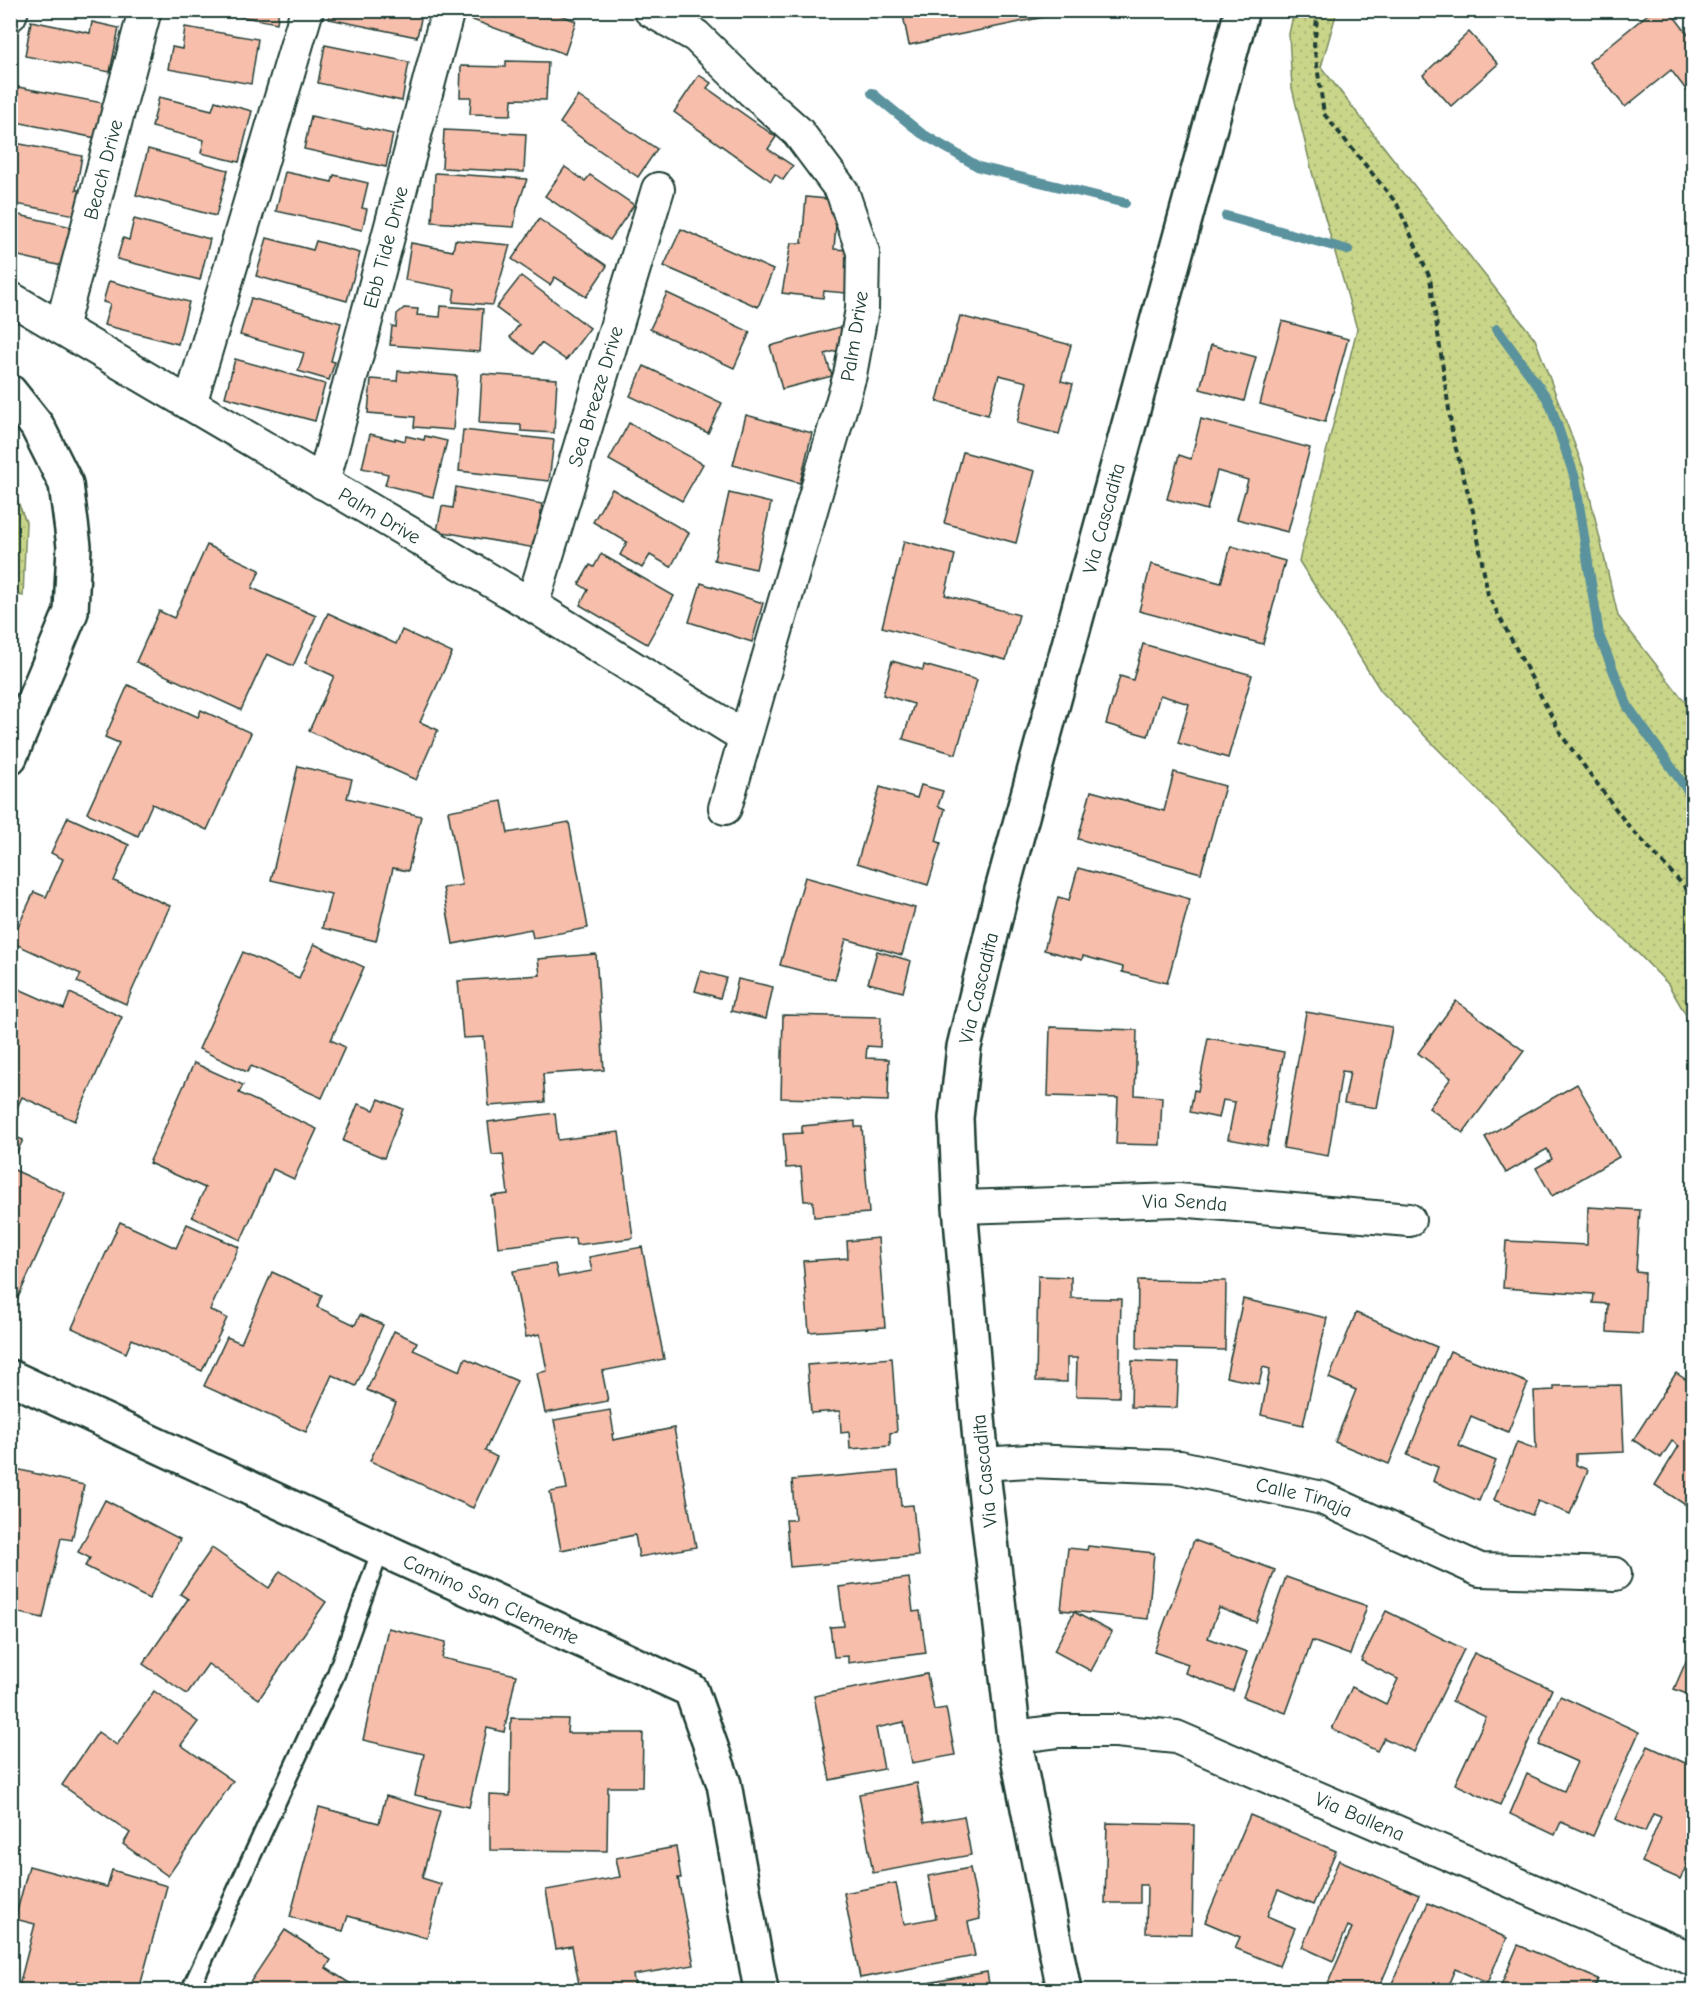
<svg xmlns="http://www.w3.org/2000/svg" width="1704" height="2001" viewBox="0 0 1704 2001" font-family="'Comic Neue',sans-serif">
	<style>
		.grass { fill: url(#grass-dots); stroke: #74895e; stroke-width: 1.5 }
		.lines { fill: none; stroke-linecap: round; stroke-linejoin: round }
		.stream { stroke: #5a929d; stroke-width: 10 }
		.building { fill: #f6beab; stroke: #1f3d34; stroke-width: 1.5 }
		.service-casing { stroke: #1f3d34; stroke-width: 21 }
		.minor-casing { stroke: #1f3d34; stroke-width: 36 }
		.tertiary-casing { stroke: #1f3d34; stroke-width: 38 }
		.path { stroke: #1f3d34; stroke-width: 4; stroke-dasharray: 6 4.5; stroke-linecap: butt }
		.service { stroke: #fff; stroke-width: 16 }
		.minor { stroke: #fff; stroke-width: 32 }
		.tertiary { stroke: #fff; stroke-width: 33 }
		.labels { text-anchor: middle; stroke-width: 4.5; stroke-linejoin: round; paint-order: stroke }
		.street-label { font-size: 20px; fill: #1f3d34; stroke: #fff }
	</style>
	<defs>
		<pattern id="grass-dots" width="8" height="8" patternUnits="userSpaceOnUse" patternTransform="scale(1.5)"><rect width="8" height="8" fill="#c9d589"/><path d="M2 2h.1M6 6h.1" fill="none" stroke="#acb877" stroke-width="1.8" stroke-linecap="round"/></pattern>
	</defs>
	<rect width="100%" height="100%" fill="#fff"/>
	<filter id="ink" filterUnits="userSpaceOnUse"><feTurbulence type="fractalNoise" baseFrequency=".0167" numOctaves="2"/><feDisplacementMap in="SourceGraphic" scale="12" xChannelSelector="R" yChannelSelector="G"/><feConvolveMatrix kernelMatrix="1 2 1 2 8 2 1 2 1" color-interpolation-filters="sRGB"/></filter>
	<g filter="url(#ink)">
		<g class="grass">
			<path d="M1294 11H1337L1321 67 1535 339 1583 467 1618 616 1693 712V1027L1668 984 1381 691 1299 561 1357 329 1312 172 1292 88 1289 34Z"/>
			<path d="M10 482 26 522 23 596 11 593Z"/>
		</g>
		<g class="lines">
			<g class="stream">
				<path d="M872 93 921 133 979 167 1125 203"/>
				<path d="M1226 216 1348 250"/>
				<path d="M1497 329 1549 401 1575 478 1599 635 1628 707 1694 799"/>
			</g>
		</g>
		<g class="building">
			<path d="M204 10H279L277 23Z"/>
			<path d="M331 10H423L417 37 329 19Z"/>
			<path d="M473 10H548L576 21 565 54 470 19Z"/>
			<path d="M902 10H1078L909 45Z"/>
			<path d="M1653 10H1669L1690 37 1694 34V86L1687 91 1671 70 1625 107 1589 62Z"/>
			<path d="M31 21 90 33 92 22 119 28 110 72 25 56Z"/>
			<path d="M185 27 258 39 251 84 168 69 172 47 182 49Z"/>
			<path d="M1469 32 1498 64 1451 106 1423 75Z"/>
			<path d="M325 45 409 62 402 101 318 83Z"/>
			<path d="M506 61 548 62 546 100 512 99 511 115 470 114 471 97H460L461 66 506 67Z"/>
			<path d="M699 75 711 83 707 88 776 137 768 149 793 166 783 180 775 174 771 181 674 112Z"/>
			<path d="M18 87 103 103 96 138 11 121Z"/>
			<path d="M578 96 657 149 638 177 560 123Z"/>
			<path d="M159 97 212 110 215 101 252 111 239 162 201 153 204 140 152 127Z"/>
			<path d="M311 116 393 134 386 167 304 149Z"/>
			<path d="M444 130 526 134 524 172 442 168Z"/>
			<path d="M10 142 82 156 76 190H80L75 215 10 203Z"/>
			<path d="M148 149 228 170 216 216 136 195Z"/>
			<path d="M565 167 585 181 590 175 634 205 610 240 545 196Z"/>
			<path d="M285 172 332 182 334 175 368 183 362 208 367 209 362 230 276 211Z"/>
			<path d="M435 173 527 179 517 208 514 227 432 222Z"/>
			<path d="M806 197 838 200 834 249 849 250 846 293 824 291 823 298 782 293 791 243H802Z"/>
			<path d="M10 213 72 227 62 266 10 254Z"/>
			<path d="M134 219 210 239 200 280 117 259 123 238 129 240Z"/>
			<path d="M539 219 607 266 586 297 555 277 550 285 512 259Z"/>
			<path d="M681 229 773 270 758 307 664 266Z"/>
			<path d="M267 238 313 250 316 241 360 253 347 301 256 276Z"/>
			<path d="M455 240 510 245 493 305 453 302 455 289 405 280 411 243 453 251Z"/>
			<path d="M521 276 590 328 566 360 541 343 533 354 510 337 519 325 496 308Z"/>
			<path d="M109 281 189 302 178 344 104 325 110 304 103 302Z"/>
			<path d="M667 293 750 332 734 368 650 329Z"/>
			<path d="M251 298 341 323 331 361 335 362 329 380 298 371 304 353 240 335Z"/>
			<path d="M441 306 483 309 480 352 390 345 392 326 396 327 397 314 404 308 418 309 417 315 440 317Z"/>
			<path d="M960 316 1071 345 1061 381 1073 384 1059 434 1017 423 1027 382 999 375 988 415 937 401Z"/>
			<path d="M1282 321 1348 339 1325 422 1260 404Z"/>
			<path d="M840 327 846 348 825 354 832 376 782 389 770 346Z"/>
			<path d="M1211 345 1256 357 1244 401 1200 389Z"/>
			<path d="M235 359 325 384 315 421 225 397Z"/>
			<path d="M644 366 722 403 708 433 630 396Z"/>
			<path d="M398 371 457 376 453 430 414 427 415 417 368 413 371 379 397 381Z"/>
			<path d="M482 374 557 379 554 433 521 431V425L479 423Z"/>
			<path d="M746 415 812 433 800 483 733 465Z"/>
			<path d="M1201 419 1310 448 1288 532 1237 519 1248 480 1217 471 1207 510 1167 499 1179 455 1191 459Z"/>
			<path d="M629 423 703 464 682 501 609 460Z"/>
			<path d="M463 430 554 440 549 481 459 471Z"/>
			<path d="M370 434 395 440V438L405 441 406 436 424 440 425 436 447 441 433 497 385 485 388 474 362 468Z"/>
			<path d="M963 452 1035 471 1016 543 944 523Z"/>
			<path d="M456 487 542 504 535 548 437 531 442 506 453 508Z"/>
			<path d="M612 489 689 533 671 567 650 555 642 568 620 555 627 542 593 522Z"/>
			<path d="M729 493 771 503 756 569 714 560Z"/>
			<path d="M904 541 955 555 945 595 1019 615 1006 660 882 627Z"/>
			<path d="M207 545 260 570 252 588 316 616 293 666 267 654 241 710 136 662 159 611 174 618Z"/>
			<path d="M1231 546 1285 561 1263 644 1139 611 1151 564 1221 583Z"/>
			<path d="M601 554 674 596 647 644 580 605 588 590 579 584 590 565 594 567Z"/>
			<path d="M701 583 763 603 752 642 689 622Z"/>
			<path d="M328 613 396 644 402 630 452 653 420 722 438 730 416 780 309 731 334 676 305 663Z"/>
			<path d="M1143 644 1252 675 1228 758 1178 743 1189 704 1160 695 1148 736 1106 724 1120 676 1133 680Z"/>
			<path d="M892 661 923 670 924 665 977 680 956 754 903 739 914 704 883 695Z"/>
			<path d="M128 685 198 717 201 710 251 733 207 830 152 804 138 836 87 813 119 743 105 737Z"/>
			<path d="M298 766 352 779 347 798 421 816 408 871 393 868 376 941 322 928 331 894 271 880Z"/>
			<path d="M1174 772 1225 786 1201 873 1078 839 1091 791 1164 811Z"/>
			<path d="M921 785 943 791 938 806 945 809 936 841 941 843 928 885 857 863 880 787 917 798Z"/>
			<path d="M502 801 508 833 569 822 588 928 533 938 531 929 453 944 443 888 462 885 448 811Z"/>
			<path d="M68 817 129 845 114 881 170 906 126 1004 77 982 81 974 11 942 34 892 46 897 63 859 51 853Z"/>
			<path d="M1078 868 1190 899 1167 983 1122 972 1123 967 1083 956 1082 960 1044 950 1058 897 1069 900Z"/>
			<path d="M805 877 915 908 902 955 846 939 835 980 780 965Z"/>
			<path d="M314 944 364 967 331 1040 345 1047 322 1098 251 1066 247 1072 199 1049 243 952 299 978Z"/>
			<path d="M877 951 911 961 903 992 868 983Z"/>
			<path d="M596 954 604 1070 543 1074 545 1102 489 1106 484 1037 463 1038 458 981 540 975 538 959Z"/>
			<path d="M701 971 726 978 720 998 695 991Z"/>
			<path d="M738 979 773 987 766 1019 731 1011Z"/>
			<path d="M10 985 64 1009 70 993 122 1017 75 1121 22 1097 10 1123Z"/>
			<path d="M1456 1001 1524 1051 1463 1133 1429 1108 1451 1078 1418 1053Z"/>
			<path d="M1306 1012 1392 1027 1377 1108 1344 1103 1350 1072 1342 1071 1328 1156 1283 1148Z"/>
			<path d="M783 1015 881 1017 880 1047 867 1046 866 1058 889 1059 888 1101 781 1098Z"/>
			<path d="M1050 1027 1137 1030 1135 1095 1162 1097 1160 1145 1116 1144 1118 1098 1048 1096Z"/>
			<path d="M1208 1038 1284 1052 1267 1146 1228 1139 1235 1102 1223 1100 1219 1118 1190 1112 1194 1090 1198 1091Z"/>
			<path d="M194 1063 243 1085 239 1093 317 1129 294 1179 273 1169 241 1240 192 1217 205 1188 149 1163Z"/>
			<path d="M1577 1084 1619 1157 1552 1196 1536 1168 1552 1159 1547 1149 1506 1173 1485 1137Z"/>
			<path d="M379 1099 403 1109 384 1158 343 1141 358 1104 374 1110Z"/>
			<path d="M555 1113 558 1140 619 1132 633 1238 576 1245 575 1238 498 1247 492 1196 508 1194 503 1154 492 1155 488 1122Z"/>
			<path d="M855 1121V1127H862L869 1213 814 1217 813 1201H804L801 1167 786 1168 783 1134 802 1133V1126Z"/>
			<path d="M10 1135 23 1140 10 1166Z"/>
			<path d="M10 1168 65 1193 16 1302 10 1300Z"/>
			<path d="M1588 1207 1640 1210 1636 1272 1645 1273 1642 1334 1607 1332 1608 1304 1593 1303 1594 1294 1503 1288 1506 1241 1587 1245Z"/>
			<path d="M120 1222 176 1248 187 1224 239 1247 210 1310 227 1318 202 1371 132 1339 126 1353 72 1328Z"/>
			<path d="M878 1238 885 1327 809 1332 803 1261 848 1258 847 1241Z"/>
			<path d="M642 1247 664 1359 602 1371 608 1401 545 1413 537 1373 547 1371 540 1334 526 1337 513 1271 555 1264 558 1277 592 1271 589 1257Z"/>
			<path d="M272 1272 322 1295 317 1307 355 1325 360 1315 383 1325 356 1386 332 1375 306 1432 204 1386 227 1337 241 1343Z"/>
			<path d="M1038 1276 1071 1277V1298L1121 1299 1119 1397 1076 1396 1077 1358H1067V1382L1036 1381Z"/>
			<path d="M1138 1280 1226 1281 1225 1350 1137 1348Z"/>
			<path d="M1243 1299 1327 1318 1303 1425 1261 1415 1270 1369 1263 1367 1259 1384 1226 1377Z"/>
			<path d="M1356 1313 1437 1347 1389 1464 1335 1442 1356 1390 1329 1378Z"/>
			<path d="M394 1331 417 1342 413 1350 460 1371 465 1358 517 1381 485 1451 497 1457 473 1508 370 1461 396 1403 367 1390Z"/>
			<path d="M1450 1351 1528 1383 1508 1432 1471 1416 1459 1446 1496 1461 1479 1501 1433 1481 1438 1467 1407 1455Z"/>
			<path d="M892 1358 897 1432 890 1433V1446L850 1449 849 1432 841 1433 840 1411 811 1413 807 1365Z"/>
			<path d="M1132 1361 1179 1363 1177 1408 1131 1407Z"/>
			<path d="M1676 1373 1694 1385V1502L1690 1508 1655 1485 1679 1446 1672 1441 1661 1458 1633 1440Z"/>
			<path d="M1621 1385 1624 1452 1576 1454V1465L1588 1470 1570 1514 1538 1501 1532 1515 1494 1500 1517 1442 1536 1449 1534 1391 1554 1390V1386Z"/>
			<path d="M610 1410 614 1434H612L613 1440 674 1428 696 1547 639 1557 635 1535 561 1550 550 1492 567 1489 554 1420Z"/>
			<path d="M10 1452 19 1454 16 1469 84 1485 72 1540 61 1538 43 1618 10 1611Z"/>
			<path d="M898 1471 901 1506 913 1505 918 1556 790 1567 786 1520H795L792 1480Z"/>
			<path d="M105 1500 180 1539 149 1599 85 1566 90 1558 78 1552Z"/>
			<path d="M1194 1540 1275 1570 1256 1622 1219 1608 1208 1638 1247 1652 1233 1691 1185 1673 1188 1664 1154 1652Z"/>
			<path d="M1088 1546 1154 1553 1148 1619 1061 1610 1068 1548 1087 1550Z"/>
			<path d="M212 1548 269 1588 280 1571 326 1602 259 1699 208 1664 187 1694 143 1664 188 1599 180 1594Z"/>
			<path d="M1286 1577 1367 1606 1350 1655 1312 1641 1286 1713 1243 1697Z"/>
			<path d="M909 1578 913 1612 920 1611 926 1653 848 1663V1656L834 1657 830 1627 844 1626 839 1587Z"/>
			<path d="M1386 1611 1464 1649 1414 1752 1384 1738 1377 1751 1332 1729 1352 1687 1386 1704 1398 1679 1361 1661Z"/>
			<path d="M1074 1612 1112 1632 1091 1671 1054 1651Z"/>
			<path d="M388 1628 446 1642 442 1658 516 1675 504 1732 487 1728 469 1807 415 1795 424 1754 363 1740Z"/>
			<path d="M1694 1643V1697L1674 1689Z"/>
			<path d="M1474 1653 1552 1689 1500 1805 1455 1784 1486 1717 1452 1701Z"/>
			<path d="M927 1674 934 1710 946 1708 955 1755 912 1763 904 1722 876 1728 884 1769 830 1780 814 1696Z"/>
			<path d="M154 1691 198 1722 181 1745 233 1781 168 1876 123 1844 130 1833 62 1785 98 1732 117 1745Z"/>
			<path d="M1560 1696 1639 1732 1593 1836 1561 1822 1555 1835 1510 1814 1527 1774 1564 1791 1577 1762 1539 1745Z"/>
			<path d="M511 1718 568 1719 567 1733H643L642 1787H608L607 1851 490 1850V1795L510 1796Z"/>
			<path d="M1648 1746 1694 1767V1850L1680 1879 1642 1862 1661 1817 1653 1814 1645 1832 1615 1819Z"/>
			<path d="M917 1783 924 1823 964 1816 971 1855 873 1873 859 1794Z"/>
			<path d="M386 1796 440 1811 422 1878 441 1884 427 1938 348 1916 343 1931 290 1917 319 1807 379 1823Z"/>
			<path d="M1250 1815 1336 1851 1313 1905 1278 1890 1267 1916 1295 1928 1279 1966 1235 1948 1240 1937 1205 1922Z"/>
			<path d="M1107 1823 1194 1825 1192 1934 1146 1933 1147 1885H1140V1903H1105Z"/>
			<path d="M676 1847 681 1878H678L694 1965 633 1975 636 1990H580L572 1946 556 1949 546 1890 620 1877 616 1858Z"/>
			<path d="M1339 1860 1419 1895 1378 1990H1325L1352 1928 1348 1926 1333 1961 1302 1947Z"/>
			<path d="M29 1866 107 1887 112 1870 167 1886 139 1990H114L78 1981 75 1990H18L35 1924 15 1919Z"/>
			<path d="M970 1868 980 1919 968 1922 975 1956 860 1978 844 1893 896 1883 904 1924 936 1918 928 1876Z"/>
			<path d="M1428 1903 1507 1938 1487 1983 1455 1969 1446 1990H1389Z"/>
			<path d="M285 1930 331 1960 326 1968 360 1990H245Z"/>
			<path d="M1518 1945 1598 1979 1594 1990H1499Z"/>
			<path d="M987 1972 990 1990H890Z"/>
		</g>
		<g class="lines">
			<g class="service-casing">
				<path id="service" d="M190 1990 336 1674 381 1549"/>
			</g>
			<g class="minor-casing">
				<g id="minor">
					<path d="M650 10 696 36 752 91 798 132 842 191 863 252 862 309 850 375 725 808"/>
					<path d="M10 15 12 10"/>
					<path id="s1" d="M10 298 532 605 745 737"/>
					<path id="s2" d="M61 328 145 10"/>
					<path d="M190 404 307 10"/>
					<path id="s3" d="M323 483 448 10"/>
					<path id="s4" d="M532 605 658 189"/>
					<path id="s5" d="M960 1207 1178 1200 1409 1220"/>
					<path id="s6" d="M982 1464 1029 1461 1180 1467 1322 1498 1480 1570 1615 1574"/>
					<path id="s7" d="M1014 1737 1059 1731H1116L1176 1737 1694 1960"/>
				</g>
			</g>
			<g class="tertiary-casing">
				<g id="tertiary">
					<path d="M10 392 37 426 66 484 74 546 71 612 10 757"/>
					<path id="s8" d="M10 1377 381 1549 691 1690 724 1784 761 1990"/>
					<path id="s9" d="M1064 1990 1014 1737 982 1464 960 1207 956 1118 964 1047 1002 890 1242 10"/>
				</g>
			</g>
			<path class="path" d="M1318 10 1314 45 1324 114 1397 204 1430 278 1453 438 1473 511 1488 595 1562 736 1626 823 1694 897"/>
			<use href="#service" class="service"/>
			<use href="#minor" class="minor"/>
			<use href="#tertiary" class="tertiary"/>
		</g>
	</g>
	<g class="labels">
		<g class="street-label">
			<text dy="7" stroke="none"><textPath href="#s2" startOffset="164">Beach Drive</textPath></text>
			<text dy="7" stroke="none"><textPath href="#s3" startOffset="244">Ebb Tide Drive</textPath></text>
			<text transform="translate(854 336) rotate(-81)" y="7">Palm Drive</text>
			<text dy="7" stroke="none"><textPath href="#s4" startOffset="218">Sea Breeze Drive</textPath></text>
			<text dy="7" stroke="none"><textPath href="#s1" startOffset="429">Palm Drive</textPath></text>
			<text dy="7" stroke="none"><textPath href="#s9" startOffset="1498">Via Cascadita</textPath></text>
			<text dy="7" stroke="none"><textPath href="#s9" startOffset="1012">Via Cascadita</textPath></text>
			<text dy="7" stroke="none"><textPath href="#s5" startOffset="225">Via Senda</textPath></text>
			<text transform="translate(984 1471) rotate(-96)" y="7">Via Cascadita</text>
			<text dy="7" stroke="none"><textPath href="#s6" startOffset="326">Calle Tinaja</textPath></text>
			<text dy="7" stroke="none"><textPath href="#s8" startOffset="530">Camino San Clemente</textPath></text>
			<text dy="7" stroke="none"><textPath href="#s7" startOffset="363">Via Ballena</textPath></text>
		</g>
	</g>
	<rect width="1704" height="2001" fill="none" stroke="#fff" stroke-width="36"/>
	<rect x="18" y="18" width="1668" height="1965" fill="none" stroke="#1f3d34" stroke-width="2" filter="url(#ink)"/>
</svg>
